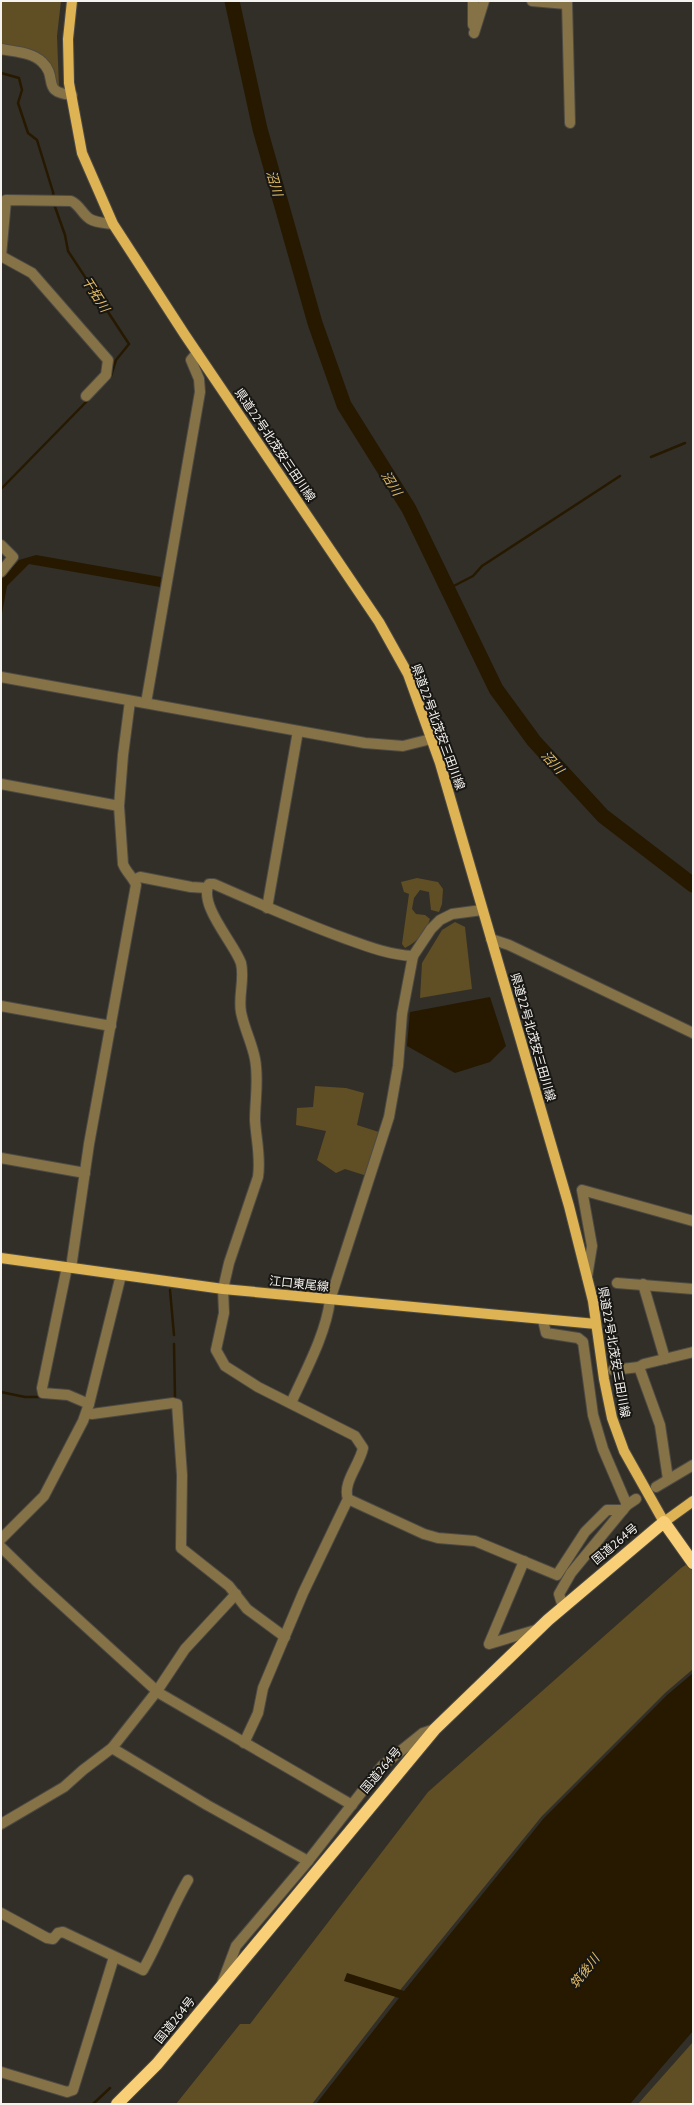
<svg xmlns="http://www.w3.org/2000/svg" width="694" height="2105" viewBox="0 0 694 2105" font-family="'PT Sans','Noto Sans JP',sans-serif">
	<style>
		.green { fill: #604e24 }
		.water { fill: #261900 }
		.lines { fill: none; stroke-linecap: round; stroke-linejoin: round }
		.stream { stroke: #261900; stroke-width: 2.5 }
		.river { stroke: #261900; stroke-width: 15 }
		.minor-casing { stroke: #4d4a44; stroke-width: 12 }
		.major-casing { stroke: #4d4a44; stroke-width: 12 }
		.highway-casing { stroke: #4d4a44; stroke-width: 14 }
		.minor { stroke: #867247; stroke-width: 10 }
		.major { stroke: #ddb354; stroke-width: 10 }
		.highway { stroke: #f8cf77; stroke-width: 12 }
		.labels { text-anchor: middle; stroke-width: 4; stroke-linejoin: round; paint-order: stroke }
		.street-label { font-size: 12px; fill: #f5f3ef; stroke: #181714 }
		.water-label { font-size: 13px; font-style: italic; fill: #e4bd66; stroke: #181714 }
	</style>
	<rect width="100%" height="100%" fill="#322f28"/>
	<g class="green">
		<path d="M1 1H61L57 36 59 87 55 86 50 70 1 46Z"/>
		<path d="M417 878 438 882 443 889 442 904 439 912 431 910 429 892 420 890 414 898 412 909 416 914 425 915 430 919C426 932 417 942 405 948L402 944 409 894 404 892 401 882Z"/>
		<path d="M455 922 465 927 472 989 420 998 422 963 442 930Z"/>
		<path d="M315 1086 346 1088 364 1093 357 1125 382 1133 367 1176 345 1169 336 1173 317 1160 326 1131 296 1125 297 1108 313 1107Z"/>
		<path d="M693 1560V1669L665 1693 542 1816 401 1989 312 2104H176L240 2024H250L428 1792 681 1568Z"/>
		<path d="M693 2042V2104H638Z"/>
	</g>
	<g class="water">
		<path d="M36 555 161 577 160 587 29 564 7 586 1 619V579L19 560Z"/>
		<path d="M490 997 506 1046 490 1062 455 1073 407 1046 410 1012Z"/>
		<path d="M693 1673V2031L630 2104H316L399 1998 344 1981 347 1973 404 1991 544 1818 667 1695Z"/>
	</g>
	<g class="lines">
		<g class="stream">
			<path d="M1 73 19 78 22 90 18 103 28 133 37 140 53 192 54 199"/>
			<path d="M54 204 65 235 68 251 129 344 116 360 111 376 108 380"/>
			<path d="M651 457 685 443"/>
			<path d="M1 489 89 399"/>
			<path d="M446 590 473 576 482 566 620 476"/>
			<path d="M170 1290 174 1335"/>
			<path d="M1 1392 25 1397H43"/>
			<path d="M171 1399 175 1398 174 1344"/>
			<path d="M93 2104 110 2088"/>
		</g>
		<path class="river" d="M232 1 260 129 315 323 344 405 409 509 496 689 534 741 603 816 693 885"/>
		<g class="minor-casing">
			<g id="minor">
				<path d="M473 1V25"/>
				<path d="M532 1 566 4"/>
				<path d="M567 1 570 123"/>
				<path d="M474 33 484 1"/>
				<path d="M1 49C15 52 32 52 42 62 59 78 40 92 72 95"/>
				<path d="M1 256 32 273 108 360 106 375 86 396"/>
				<path d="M1 256 6 200 71 201C80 205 82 214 90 219 96 223 106 223 113 224"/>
				<path d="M1 545 13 557 1 572"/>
				<path d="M1 677 365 743 403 746 431 739"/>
				<path d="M146 703 200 392 199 379 191 360 197 353"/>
				<path d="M1 784 119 806"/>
				<path d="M134 880 140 877 191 887 207 888"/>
				<path d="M267 908 298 731"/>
				<path d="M491 939 509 945 693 1033"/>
				<path d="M1 1006 111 1026"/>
				<path d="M1 1158 85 1173"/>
				<path d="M67 1267 42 1388 43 1393 68 1395 89 1404"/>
				<path d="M71 1268 89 1144 136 885C133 877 126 872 123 864L119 806 123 755 130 701"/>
				<path d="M587 1277 592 1246 582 1190 693 1221"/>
				<path d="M617 1283 693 1289"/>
				<path d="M643 1284 665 1359"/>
				<path d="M543 1320 546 1333 578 1338 583 1342 593 1415 603 1449 627 1505"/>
				<path d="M639 1367 660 1425 668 1479"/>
				<path d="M613 1370 639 1367 644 1364 693 1352"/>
				<path d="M291 1403C305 1372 326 1334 330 1300L389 1117 398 1066 402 1014 413 956 431 929 440 920 452 914 482 910"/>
				<path d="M87 1413 92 1414 173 1403 177 1404 182 1475 181 1548 229 1586 247 1609 285 1637"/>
				<path d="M656 1487 693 1465"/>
				<path d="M348 1499 424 1534 438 1538 475 1541 557 1575 585 1532 607 1510H623"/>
				<path d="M1 1539 44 1496 83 1421 89 1404 121 1275"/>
				<path d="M1 1547 36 1581 159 1693 352 1805"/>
				<path d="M524 1561 489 1644 539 1629"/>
				<path d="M563 1607 559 1594 571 1573 627 1505 636 1499"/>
				<path d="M244 1743 258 1713 263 1688 303 1593 348 1499C342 1483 360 1464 363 1448L355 1436 258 1387 225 1366 216 1350 224 1313 223 1289 229 1263 258 1177C261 1157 256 1139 255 1120 255 1099 259 1080 255 1059 252 1043 244 1028 241 1012 238 996 245 979 241 963 234 943 198 905 209 884H214C257 903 300 922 344 938 366 946 389 955 413 956"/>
				<path d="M112 1748 157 1691 185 1649 236 1594"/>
				<path d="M1 1824 64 1787 83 1770 112 1748 207 1805 308 1861"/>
				<path d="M1 1913 47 1938 53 1939 58 1933 63 1932 143 1970C160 1940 171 1909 188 1880"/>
				<path d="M221 1986 236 1946 308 1861 382 1766 423 1733 435 1729"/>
				<path d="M1 2072 67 2092 73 2090 114 1957"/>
			</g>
		</g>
		<g class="major-casing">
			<g id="major">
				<path d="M72 1 68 39 69 83 82 153 113 224 185 335 379 622 408 674 440 763 569 1206 593 1301 604 1379 612 1418 624 1451 664 1522 693 1501"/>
				<path d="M1 1258 223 1289 596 1324"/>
			</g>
		</g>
		<g class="highway-casing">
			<path id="highway" d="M117 2104 157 2064 435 1729 548 1620 664 1522 693 1563"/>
		</g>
		<use href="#minor" class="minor"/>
		<use href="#major" class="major"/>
		<use href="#highway" class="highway"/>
	</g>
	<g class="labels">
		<g class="street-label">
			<text transform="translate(275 445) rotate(56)" y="4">県道22号北茂安三田川線</text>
			<text transform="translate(438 727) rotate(70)" y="4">県道22号北茂安三田川線</text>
			<text transform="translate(533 1037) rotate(74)" y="4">県道22号北茂安三田川線</text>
			<text transform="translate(299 1284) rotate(6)" y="4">江口東尾線</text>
			<text transform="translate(614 1352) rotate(80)" y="4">県道22号北茂安三田川線</text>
			<text transform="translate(615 1544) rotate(-40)" y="4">国道264号</text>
			<text transform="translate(381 1770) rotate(-50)" y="4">国道264号</text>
			<text transform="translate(175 2020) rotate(-51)" y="4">国道264号</text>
		</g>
		<g class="water-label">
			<text transform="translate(275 183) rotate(74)" y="5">沼川</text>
			<text transform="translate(96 294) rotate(57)" y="5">干拓川</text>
			<text transform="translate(392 483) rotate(58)" y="5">沼川</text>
			<text transform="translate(553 762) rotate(48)" y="5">沼川</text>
			<text transform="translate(584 1971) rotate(-52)" y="5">筑後川</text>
		</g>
	</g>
	<rect width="694" height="2105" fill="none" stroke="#f5f3ef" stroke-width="4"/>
</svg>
